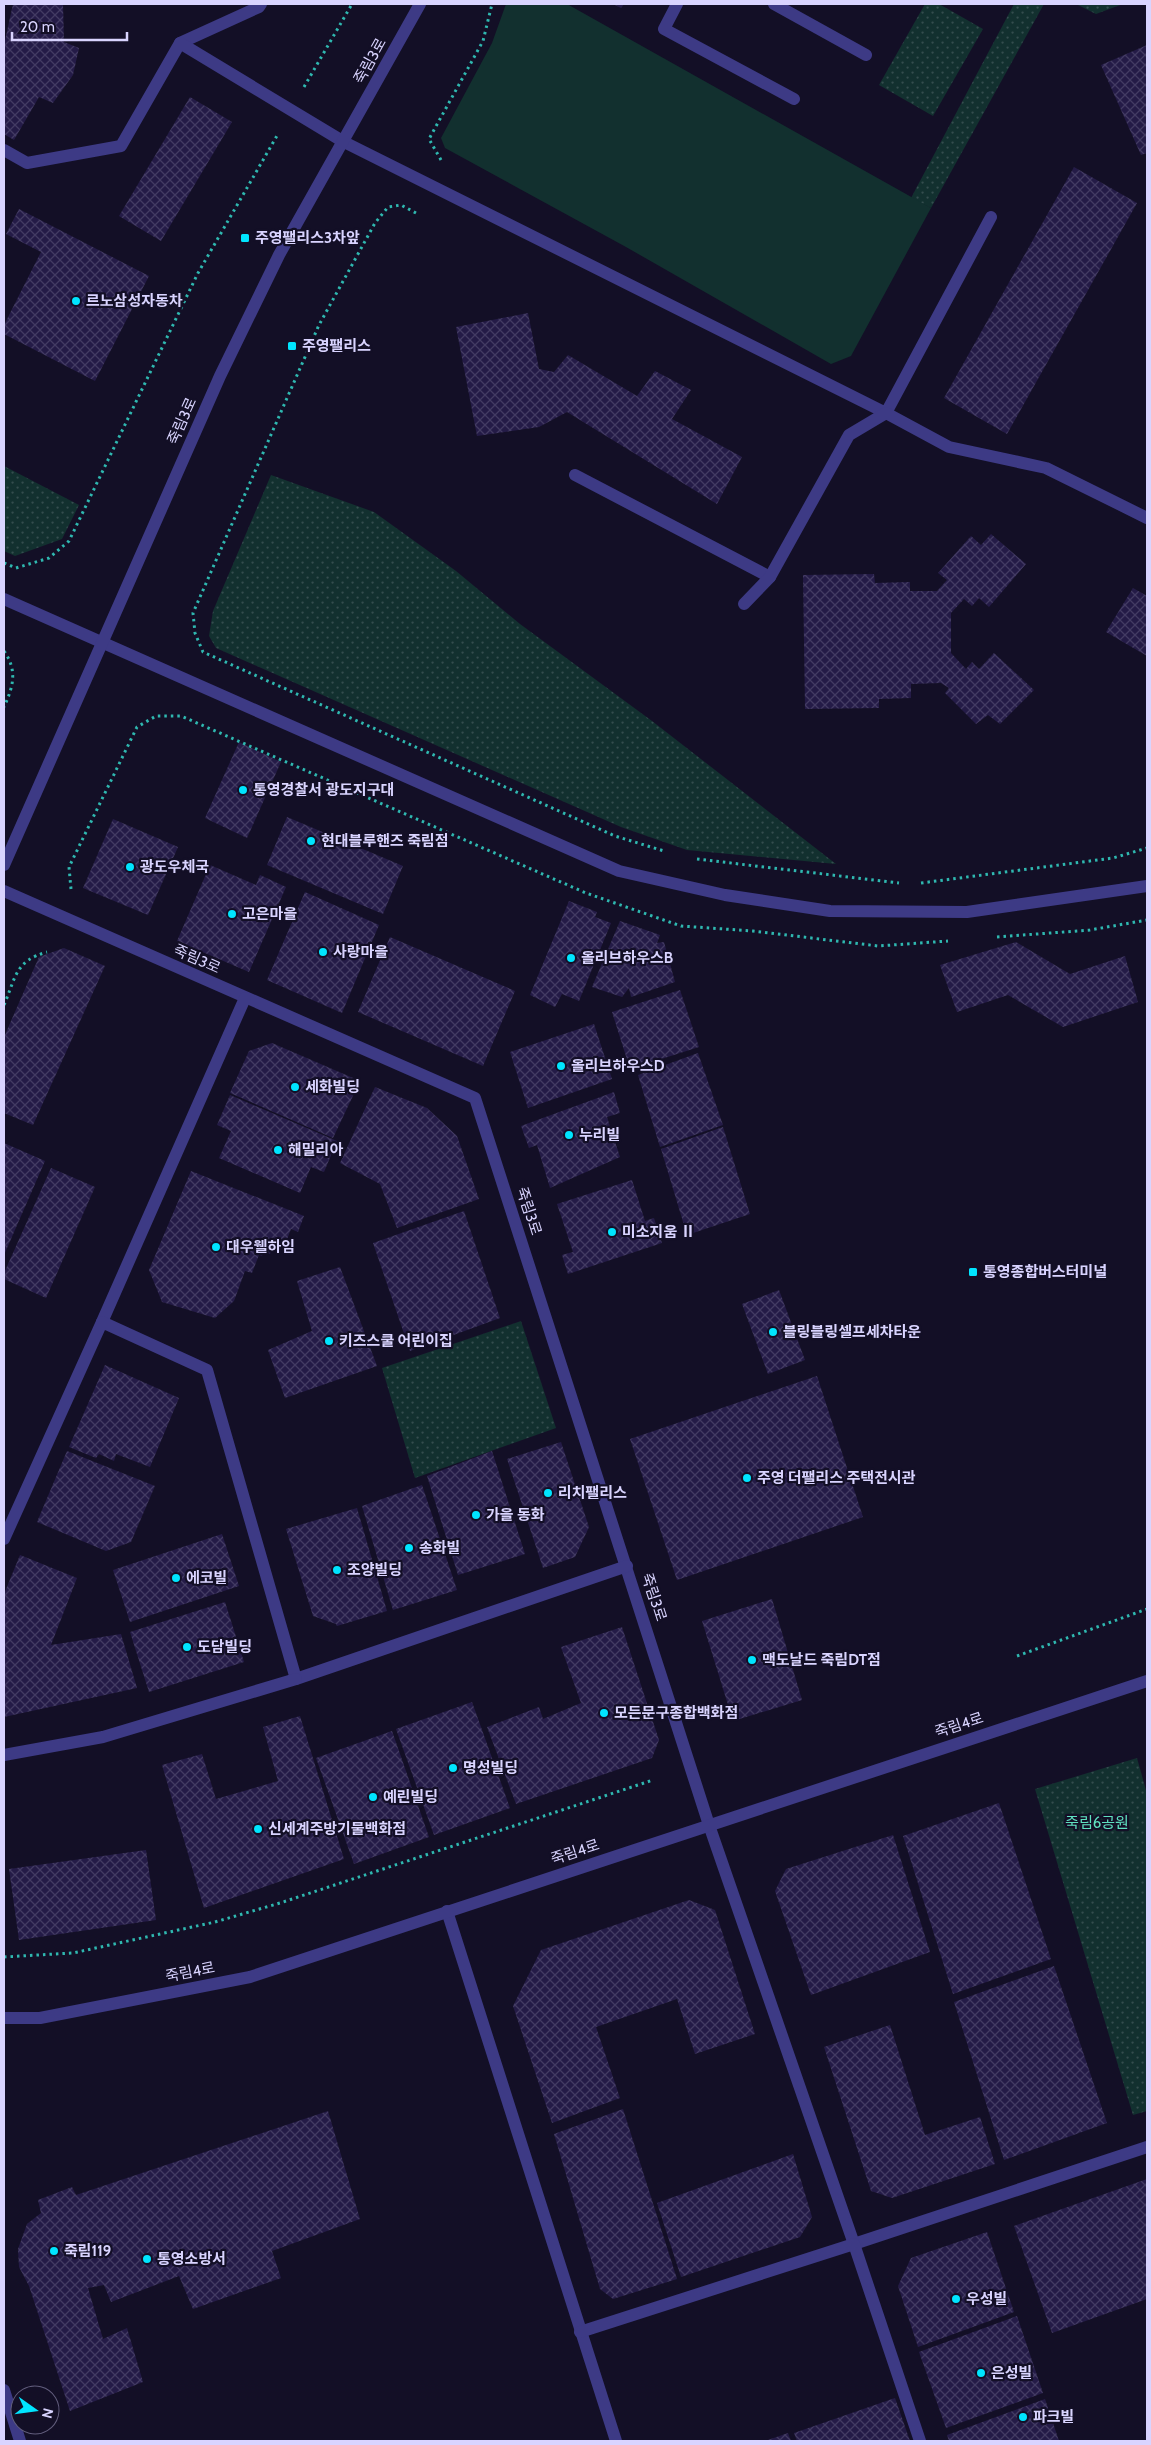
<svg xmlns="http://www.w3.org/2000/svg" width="1151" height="2445" viewBox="0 0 1151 2445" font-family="Cabin,'Noto Sans KR',sans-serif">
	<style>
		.grass { fill: url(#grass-dots) }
		.garden { fill: #12302f }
		.building { fill: url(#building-cross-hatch) }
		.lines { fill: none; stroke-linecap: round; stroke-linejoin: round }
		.path { stroke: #2fb8b0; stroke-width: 3; stroke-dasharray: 2.5 4; stroke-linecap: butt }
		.service { stroke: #3d3a85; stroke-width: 12 }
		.minor { stroke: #3d3a85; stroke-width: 12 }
		.tertiary { stroke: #3d3a85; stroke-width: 12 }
		.poi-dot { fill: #00e5ff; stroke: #130f26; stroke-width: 2 }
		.labels { text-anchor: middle; stroke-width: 4.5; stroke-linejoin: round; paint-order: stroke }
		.street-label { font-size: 15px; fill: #d9d4ff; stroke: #130f26 }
		.poi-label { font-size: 15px; font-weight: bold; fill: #d9d4ff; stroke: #130f26; text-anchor: start }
		.park-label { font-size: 15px; fill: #5fe0c0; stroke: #130f26 }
	</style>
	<defs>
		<pattern id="grass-dots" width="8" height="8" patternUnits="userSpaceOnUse" patternTransform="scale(1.25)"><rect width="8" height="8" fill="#12302f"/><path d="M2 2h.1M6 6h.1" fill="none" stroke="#344d4e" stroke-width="1.8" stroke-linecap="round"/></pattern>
		<pattern id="building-cross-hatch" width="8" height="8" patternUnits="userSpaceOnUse" patternTransform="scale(1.25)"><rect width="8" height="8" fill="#241b47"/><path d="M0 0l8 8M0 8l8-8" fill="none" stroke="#433b63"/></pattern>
	</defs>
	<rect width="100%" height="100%" fill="#130f26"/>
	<g class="grass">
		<path d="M925 4H939L983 29 933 116 879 85Z"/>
		<path d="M1014 4H1044L931 208 911 198Z"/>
		<path d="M1076 4H1123L1096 14Z"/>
		<path d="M4 466 79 505 62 539 15 556 4 551Z"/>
		<path d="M271 475 374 512 456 571 520 624 652 721 836 864 687 850 621 827 216 648 209 636 213 611Z"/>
		<path d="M521 1321 556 1428 415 1478 382 1368Z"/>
		<path d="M1137 1758 1147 1794V2111L1133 2115 1035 1789Z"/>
	</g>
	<path class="garden" d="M506 4H567L931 208 851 356 831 364 626 247 445 148 441 138 492 43Z"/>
	<g class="building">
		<path d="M13 4H63L64 42 79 48 73 75 53 103 39 97 14 140 4 134V45Z"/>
		<path d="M613 4H624L621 8Z"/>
		<path d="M1147 45V153L1141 155 1101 65Z"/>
		<path d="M190 97 232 122 161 241 119 216Z"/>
		<path d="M1074 167 1137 203 1007 434 944 398Z"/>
		<path d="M19 209 149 276 95 381 4 334V325L41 252 6 234Z"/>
		<path d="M528 313 539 369 554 372 568 355 637 396 655 371 691 390 672 419 742 457 717 504 567 412 539 427 477 436 456 327Z"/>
		<path d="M991 534 1026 564 989 607 979 598 972 606 964 599 951 613V653L966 669 972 662 979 669 994 653 1034 690 1000 724 988 715 976 724 945 693 949 688 941 683 911 684V698L879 699V708L805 709 803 575 874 574 875 583 910 582V591H937L947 580 938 573 971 536 981 545Z"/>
		<path d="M1133 588 1147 596V656L1106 632Z"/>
		<path d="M239 742 281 762 247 838 205 818Z"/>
		<path d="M287 817 403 866 383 914 267 865Z"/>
		<path d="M113 819 178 847 148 915 83 888Z"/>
		<path d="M210 865 256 885 260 875 286 887 249 972 177 941Z"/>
		<path d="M305 892 379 925 342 1013 267 980Z"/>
		<path d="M569 901 597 912 595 917 611 923 579 1001 562 994 555 1007 530 995Z"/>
		<path d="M620 921 660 935 657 943 664 942 675 982 631 997 629 988 622 997 592 987Z"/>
		<path d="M390 937 515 991 483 1066 358 1012Z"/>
		<path d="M1016 942 1070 974 1125 956 1138 1002 1063 1027 1008 995 957 1012 940 965Z"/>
		<path d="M64 948 105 966 33 1125 4 1113V1037L39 957Z"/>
		<path d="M680 990 699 1047 630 1069 612 1012Z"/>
		<path d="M594 1024 612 1079 528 1108 510 1052Z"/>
		<path d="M272 1043 360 1081 333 1138 230 1093 249 1051Z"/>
		<path d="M698 1053 723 1125 660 1147 638 1075Z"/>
		<path d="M375 1087 427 1108 457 1136 479 1199 397 1228 380 1184 340 1163Z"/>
		<path d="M614 1092 620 1113 607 1117 620 1157 550 1188 537 1145 529 1148 521 1126Z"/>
		<path d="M230 1095 337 1141 324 1172 311 1167 300 1193 219 1158 231 1131 217 1125Z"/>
		<path d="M723 1127 750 1214 687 1235 661 1149Z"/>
		<path d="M4 1143 45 1161 4 1255Z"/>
		<path d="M51 1168 95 1187 46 1298 4 1279V1273Z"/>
		<path d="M191 1171 304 1216 298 1232 291 1229 286 1242 276 1239 270 1254 264 1252 262 1256 259 1255 252 1273 245 1271 234 1301 215 1318 162 1302 149 1270Z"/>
		<path d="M632 1180 645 1221 654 1218 662 1243 568 1274 562 1255 573 1252 557 1204Z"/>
		<path d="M464 1211 500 1318 410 1351 373 1243Z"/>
		<path d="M340 1267 377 1366 285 1398 268 1350 312 1331 297 1281Z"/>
		<path d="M779 1290 805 1360 768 1374 742 1304Z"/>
		<path d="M105 1365 179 1398 150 1467 116 1454 114 1461 99 1454 96 1458 69 1447Z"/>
		<path d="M817 1376 863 1517 677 1580 630 1439Z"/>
		<path d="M561 1442 589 1527 575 1557 543 1568 507 1459Z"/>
		<path d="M67 1451 155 1486 131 1542 106 1551 37 1522Z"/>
		<path d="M492 1451 525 1554 458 1575 427 1476Z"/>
		<path d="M422 1485 457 1590 393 1610 362 1506Z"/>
		<path d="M357 1508 387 1611 337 1626 336 1624 313 1616 286 1529Z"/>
		<path d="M222 1534 239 1586 130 1622 113 1570Z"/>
		<path d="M20 1555 77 1578 51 1645 121 1634 137 1688 4 1717V1594Z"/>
		<path d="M772 1599 802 1700 733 1721 702 1621Z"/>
		<path d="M225 1602 244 1662 149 1692 130 1632Z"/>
		<path d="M622 1627 659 1740 652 1758 516 1804 487 1727 539 1707 543 1719 581 1703 561 1647Z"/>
		<path d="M472 1702 510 1808 434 1835 396 1729Z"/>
		<path d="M300 1716 344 1859 204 1908 162 1765 202 1754 216 1799 278 1781 263 1727Z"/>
		<path d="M392 1731 429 1837 354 1864 316 1758Z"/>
		<path d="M999 1803 1051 1959 953 1994 903 1836Z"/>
		<path d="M893 1835 930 1952 811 1995 775 1891 786 1869Z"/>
		<path d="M146 1850 156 1920 19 1940 9 1869Z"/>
		<path d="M689 1900 715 1910 755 2034 695 2054 677 1999 596 2027 620 2098 552 2123 513 2006 541 1950Z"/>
		<path d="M1054 1966 1107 2123 1004 2160 954 2002Z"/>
		<path d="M890 2025 925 2135 980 2117 995 2164 892 2198 871 2191 824 2047Z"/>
		<path d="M623 2109 677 2279 613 2299 600 2289 554 2134Z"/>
		<path d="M328 2111 360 2219 272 2251 281 2278 193 2309 179 2276 111 2302 104 2285 88 2288 103 2339 127 2328 143 2382 70 2411 29 2286 19 2267 18 2249 27 2224 41 2213 38 2200 72 2187 76 2195Z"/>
		<path d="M793 2154 812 2217 800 2237 681 2277 657 2203Z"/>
		<path d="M1147 2179V2299L1052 2333 1014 2226Z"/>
		<path d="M987 2232 1014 2312 918 2347 898 2286 911 2258Z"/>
		<path d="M1017 2316 1043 2393 946 2428 919 2352Z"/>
		<path d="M895 2398 910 2441H797L794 2433Z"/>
		<path d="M1045 2399 1059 2441H949L947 2435Z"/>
		<path d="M788 2433 791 2441H765Z"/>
	</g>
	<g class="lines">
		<g class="path">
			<path d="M304 87 352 4"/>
			<path d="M441 160 429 139 483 41 492 4"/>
			<path d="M416 213 401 205 388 207 375 223 319 325 193 613 195 633 203 652 615 836 664 851"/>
			<path d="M4 563 16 568 49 558 69 541 198 273 278 134"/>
			<path d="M4 651C18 671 13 687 4 707"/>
			<path d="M697 859 899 883"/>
			<path d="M921 883 1113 858 1147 848"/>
			<path d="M71 889 69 867 137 727 156 716H181L586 893 681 926 753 931 878 946 948 941"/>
			<path d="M997 937 1090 930 1147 920"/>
			<path d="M4 1005C16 977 15 961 47 952"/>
			<path d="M1017 1656 1147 1609"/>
			<path d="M4 1957 73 1953 215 1922 280 1903 653 1780"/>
		</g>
		<path class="service" d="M4 2390 20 2441"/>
		<g class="minor">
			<path d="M677 4 664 29 794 99"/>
			<path d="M774 4 866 55"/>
			<path d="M180 43 259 7 261 4"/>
			<path d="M4 150 27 163 121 146 180 43 344 142 886 413 991 217"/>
			<path d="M575 475 770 577"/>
			<path d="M4 599 619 871 725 895 830 911 967 912 1147 886"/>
			<path d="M744 604 770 577 849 435 886 413 949 447 1046 468 1147 518"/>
			<path d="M4 891 475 1098 709 1825 854 2244 1147 2147"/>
			<path d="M102 1322 245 998"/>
			<path d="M4 1539 102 1322 207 1370 296 1679 627 1566"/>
			<path d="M4 1755 103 1737 296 1679"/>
			<path d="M447 1911 616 2441"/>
			<path d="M580 2332 854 2244 920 2441"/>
		</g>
		<g class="tertiary">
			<path d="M4 865 220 376 279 255 420 4"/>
			<path d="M4 2018H40L250 1977 1147 1681"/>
		</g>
	</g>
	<g class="poi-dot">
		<rect x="240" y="233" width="10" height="10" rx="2.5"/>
		<circle cx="76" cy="301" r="5"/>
		<rect x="287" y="341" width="10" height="10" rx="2.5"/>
		<circle cx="243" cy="790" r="5"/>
		<circle cx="311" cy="841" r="5"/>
		<circle cx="130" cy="867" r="5"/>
		<circle cx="232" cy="914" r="5"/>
		<circle cx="323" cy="952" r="5"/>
		<circle cx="571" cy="958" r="5"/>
		<circle cx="561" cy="1066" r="5"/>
		<circle cx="295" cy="1087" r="5"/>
		<circle cx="569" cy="1135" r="5"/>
		<circle cx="278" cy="1150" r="5"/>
		<circle cx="612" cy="1232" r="5"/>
		<circle cx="216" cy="1247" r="5"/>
		<rect x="968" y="1267" width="10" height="10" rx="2.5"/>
		<circle cx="773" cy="1332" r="5"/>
		<circle cx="329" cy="1341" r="5"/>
		<circle cx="747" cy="1478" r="5"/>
		<circle cx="548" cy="1493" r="5"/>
		<circle cx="476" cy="1515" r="5"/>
		<circle cx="409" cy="1548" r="5"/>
		<circle cx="337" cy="1570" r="5"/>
		<circle cx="176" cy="1578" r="5"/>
		<circle cx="187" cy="1647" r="5"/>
		<circle cx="752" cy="1660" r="5"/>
		<circle cx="604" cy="1713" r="5"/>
		<circle cx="453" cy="1768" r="5"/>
		<circle cx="373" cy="1797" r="5"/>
		<circle cx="258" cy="1829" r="5"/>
		<circle cx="54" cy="2251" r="5"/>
		<circle cx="147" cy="2259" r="5"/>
		<circle cx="956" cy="2299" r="5"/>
		<circle cx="981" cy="2373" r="5"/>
		<circle cx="1023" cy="2417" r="5"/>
	</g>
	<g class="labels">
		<g class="street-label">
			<text transform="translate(370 61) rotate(-61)" y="5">죽림3로</text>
			<text transform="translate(182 421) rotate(-66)" y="5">죽림3로</text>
			<text transform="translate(197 959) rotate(24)" y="5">죽림3로</text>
			<text transform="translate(529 1211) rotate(72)" y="5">죽림3로</text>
			<text transform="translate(654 1597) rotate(72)" y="5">죽림3로</text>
			<text transform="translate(959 1725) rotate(-18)" y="5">죽림4로</text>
			<text transform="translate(575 1852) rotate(-18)" y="5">죽림4로</text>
			<text transform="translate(190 1972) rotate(-11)" y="5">죽림4로</text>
		</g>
		<g class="poi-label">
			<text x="255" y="243">주영팰리스3차앞</text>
			<text x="86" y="306">르노삼성자동차</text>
			<text x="302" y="351">주영팰리스</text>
			<text x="253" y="795">통영경찰서 광도지구대</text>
			<text x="321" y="846">현대블루핸즈 죽림점</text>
			<text x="140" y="872">광도우체국</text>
			<text x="242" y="919">고은마을</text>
			<text x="333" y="957">사랑마을</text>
			<text x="581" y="963">올리브하우스B</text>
			<text x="571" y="1071">올리브하우스D</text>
			<text x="305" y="1092">세화빌딩</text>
			<text x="579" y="1140">누리빌</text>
			<text x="288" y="1155">해밀리아</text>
			<text x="622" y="1237">미소지움 Ⅱ</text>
			<text x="226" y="1252">대우웰하임</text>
			<text x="983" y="1277">통영종합버스터미널</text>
			<text x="783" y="1337">블링블링셀프세차타운</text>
			<text x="339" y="1346">키즈스쿨 어린이집</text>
			<text x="757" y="1483">주영 더팰리스 주택전시관</text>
			<text x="558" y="1498">리치팰리스</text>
			<text x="486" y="1520">가을 동화</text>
			<text x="419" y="1553">송화빌</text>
			<text x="347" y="1575">조양빌딩</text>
			<text x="186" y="1583">에코빌</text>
			<text x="197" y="1652">도담빌딩</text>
			<text x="762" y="1665">맥도날드 죽림DT점</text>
			<text x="614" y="1718">모든문구종합백화점</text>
			<text x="463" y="1773">명성빌딩</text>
			<text x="383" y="1802">예린빌딩</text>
			<text x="268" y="1834">신세계주방기물백화점</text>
			<text x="64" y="2256">죽림119</text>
			<text x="157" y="2264">통영소방서</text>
			<text x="966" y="2304">우성빌</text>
			<text x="991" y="2378">은성빌</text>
			<text x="1033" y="2422">파크빌</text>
		</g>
		<g class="park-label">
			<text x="1097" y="1828">죽림6공원</text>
		</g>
	</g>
	<rect width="1151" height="2445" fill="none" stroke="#d9d4ff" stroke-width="10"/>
	<g transform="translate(35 2410) rotate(104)"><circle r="24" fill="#130f26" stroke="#625e7d"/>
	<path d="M0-4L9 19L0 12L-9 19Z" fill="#00e5ff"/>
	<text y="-8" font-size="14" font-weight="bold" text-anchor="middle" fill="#d9d4ff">N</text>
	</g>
	<path d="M12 32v8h115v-8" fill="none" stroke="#d9d4ff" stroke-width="2.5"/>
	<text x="20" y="32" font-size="15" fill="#d9d4ff" stroke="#130f26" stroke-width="4" paint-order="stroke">20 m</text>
</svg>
